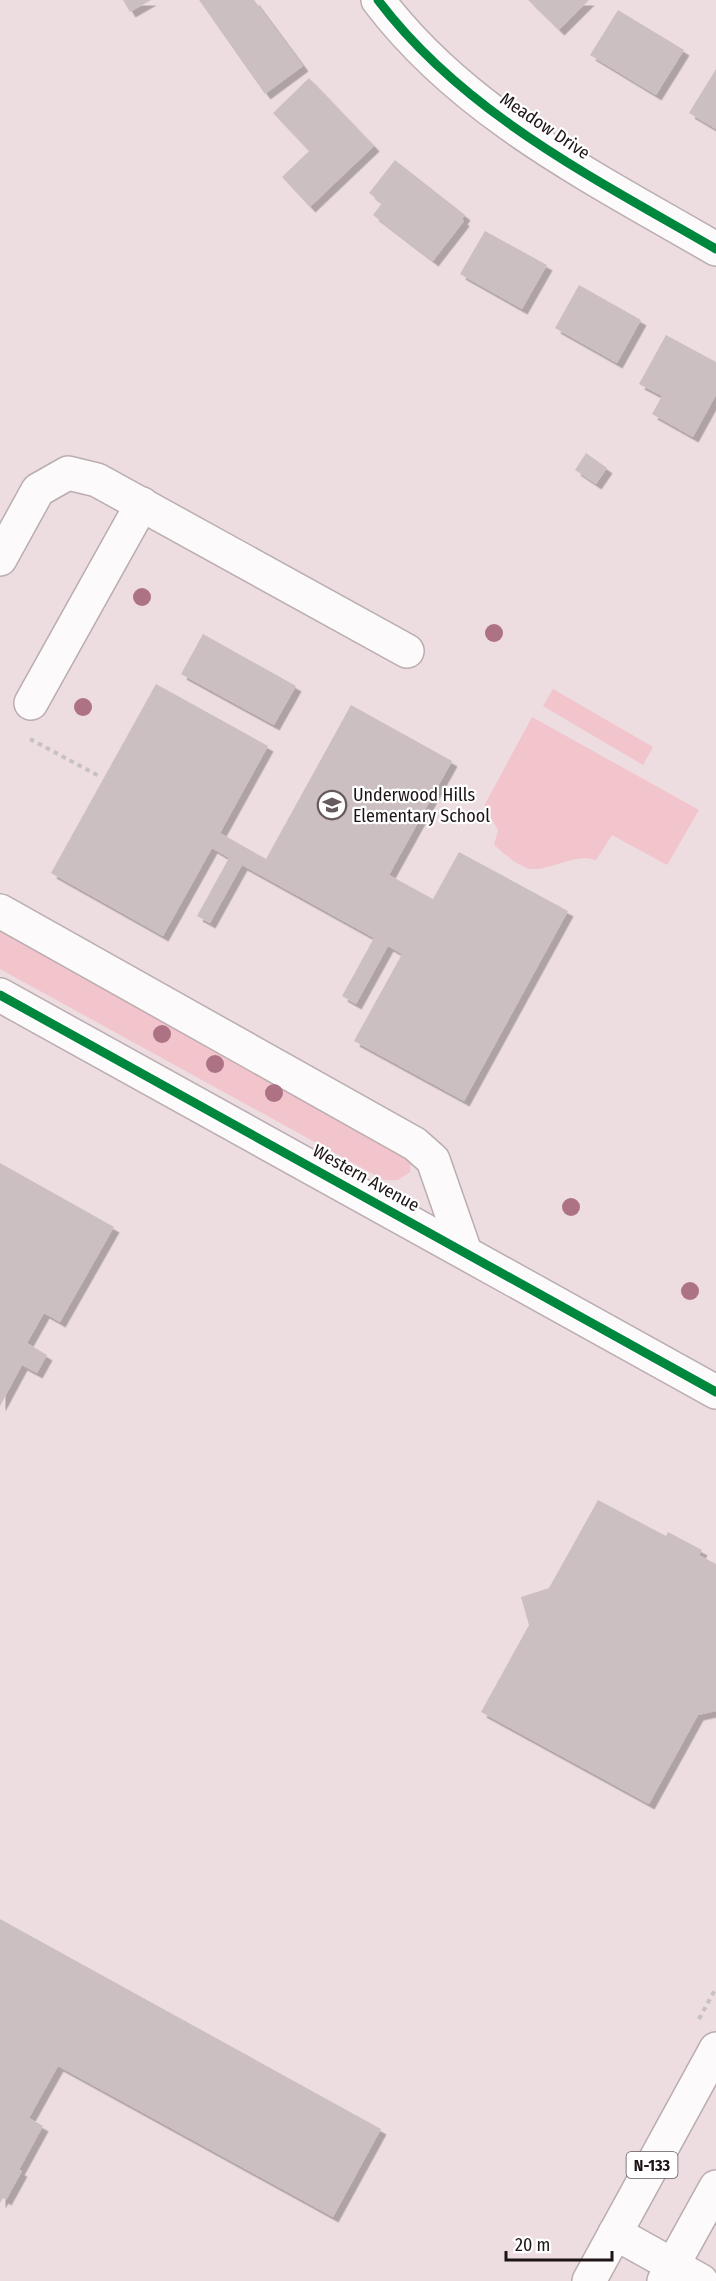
<svg xmlns="http://www.w3.org/2000/svg" width="716" height="2281" viewBox="0 0 716 2281" font-family="'Fira Sans Condensed',sans-serif">
	<style>
		.green { fill: #f2c4cc }
		.building { fill: #ccbfc1; filter: url(#shadow) }
		.lines { fill: none; stroke-linecap: round; stroke-linejoin: round }
		.minor-casing { stroke: #baadb0; stroke-width: 36 }
		.major-casing { stroke: #baadb0; stroke-width: 36 }
		.path { stroke: #c7c1c3; stroke-width: 4; stroke-dasharray: 4.5 4.5; stroke-linecap: butt }
		.minor { stroke: #fcfafa; stroke-width: 33 }
		.major { stroke: #fcfafa; stroke-width: 33 }
		.cycleway-casing { stroke: #fff; stroke-width: 13 }
		.cycleway { stroke: #00873e; stroke-width: 9 }
		.tree { fill: #ad7384 }
		.labels { text-anchor: middle; stroke-width: 4.5; stroke-linejoin: round; paint-order: stroke }
		.shield { fill: #fff; stroke: #625a5b; stroke-width: 1.5 }
		.shield-label { font-size: 16px; font-weight: bold; fill: #1e1415 }
		.street-label { font-size: 18px; fill: #1e1415; stroke: #fff }
		.poi-label { font-size: 18px; fill: #1e1415; stroke: #fff; text-anchor: start }
	</style>
	<defs>
		<filter id="shadow"><feDropShadow dx="5.5" dy="5.5" stdDeviation="0" flood-color="#0004"/></filter>
	</defs>
	<rect width="100%" height="100%" fill="#eddde0"/>
	<g class="green">
		<path d="M553 689 653 747 643 765 543 706Z"/>
		<path d="M532 717 699 810 667 865 612 835 596 860C576 853 556 868 535 869 521 870 504 853 494 845L498 830 484 806Z"/>
		<path d="M0 925 411 1157 410 1172 398 1180H384L0 969Z"/>
	</g>
	<g class="building">
		<path d="M123 0H151L130 12Z"/>
		<path d="M199 0H254L303 66 265 94Z"/>
		<path d="M528 0H589L559 30Z"/>
		<path d="M618 10 684 50 656 95 590 55Z"/>
		<path d="M716 69V129L689 113Z"/>
		<path d="M309 78 374 146 310 207 282 177 309 151 273 113Z"/>
		<path d="M395 160 465 215 462 219 464 221 433 261 373 215 382 203 369 193Z"/>
		<path d="M485 231 547 265 522 309 460 274Z"/>
		<path d="M579 285 641 320 617 363 555 328Z"/>
		<path d="M666 335 716 362V395L693 437 652 414 662 396 639 384Z"/>
		<path d="M586 453 607 468 596 484 575 470Z"/>
		<path d="M203 634 296 686 274 725 181 674Z"/>
		<path d="M156 684 268 746 220 833 266 859 351 705 452 761 389 875 433 899 459 852 568 911 464 1101 354 1041 402 954 388 946 356 1004 342 996 374 938 242 865 210 923 197 916 229 858 212 848 163 936 51 873Z"/>
		<path d="M0 1163 114 1227 60 1322 44 1313 27 1343 47 1355 37 1373 22 1365 0 1406Z"/>
		<path d="M598 1500 666 1536 668 1532 702 1550 699 1555 716 1564V1711L698 1715 649 1804 481 1712 529 1625 521 1597 549 1588Z"/>
		<path d="M0 1919 381 2129 333 2217 58 2066 29 2118 43 2126 19 2170 22 2171 6 2200 3 2198 0 2203Z"/>
	</g>
	<g class="lines">
		<g class="minor-casing">
			<g id="minor">
				<path d="M378 0C464 114 596 179 716 249"/>
				<path d="M0 559 38 490 68 473 97 480 407 651"/>
				<path d="M31 703 142 504"/>
				<path d="M0 911 415 1144 433 1160 465 1252"/>
				<path d="M0 995 716 1392"/>
				<path d="M615 2233 701 2281"/>
			</g>
		</g>
		<g class="major-casing">
			<g id="major">
				<path d="M589 2281 716 2049"/>
				<path d="M664 2281 716 2187"/>
			</g>
		</g>
		<g class="path">
			<path d="M30 739 99 776"/>
			<path d="M699 2019 716 1988"/>
		</g>
		<use href="#minor" class="minor"/>
		<use href="#major" class="major"/>
		<g class="cycleway-casing">
			<g id="cycleway">
				<path d="M378 0C464 114 596 179 716 249"/>
				<path d="M0 995 716 1392"/>
			</g>
		</g>
		<use href="#cycleway" class="cycleway"/>
	</g>
	<g class="tree">
		<circle cx="142" cy="597" r="9"/>
		<circle cx="494" cy="633" r="9"/>
		<circle cx="83" cy="707" r="9"/>
		<circle cx="162" cy="1034" r="9"/>
		<circle cx="215" cy="1064" r="9"/>
		<circle cx="274" cy="1093" r="9"/>
		<circle cx="571" cy="1207" r="9"/>
		<circle cx="690" cy="1291" r="9"/>
	</g>
	<defs>
		<g id="school-ring" transform="scale(1.5)"><circle r="9.5" fill="#fff" stroke="#665a5c" stroke-width="1.5"/><path d="M0-5L7-2L0 1L-7-2ZM-4 1L0 2.5L4 1V4Q0 6-4 4Z" fill="#665a5c"/></g>
	</defs>
	<g fill-rule="evenodd">
		<use href="#school-ring" x="332" y="805"/>
	</g>
	<g class="labels">
		<rect class="shield" x="626.5" y="2152" width="51" height="26" rx="4.5"/>
		<g class="shield-label">
			<text x="652" y="2171">N-133</text>
		</g>
		<g class="street-label">
			<text transform="translate(545 126) rotate(34)" y="6">Meadow Drive</text>
			<text transform="translate(366 1178) rotate(29)" y="6">Western Avenue</text>
		</g>
		<g class="poi-label">
			<text x="353" y="801">Underwood Hills<tspan x="353" dy="21">Elementary School</tspan></text>
		</g>
	</g>
	<path d="M506 2251v9h106v-9" fill="none" stroke="#1e1415" stroke-width="3"/>
	<text x="515" y="2251" font-size="18" fill="#1e1415" stroke="#ffffff" stroke-width="4.5" paint-order="stroke">20 m</text>
</svg>
